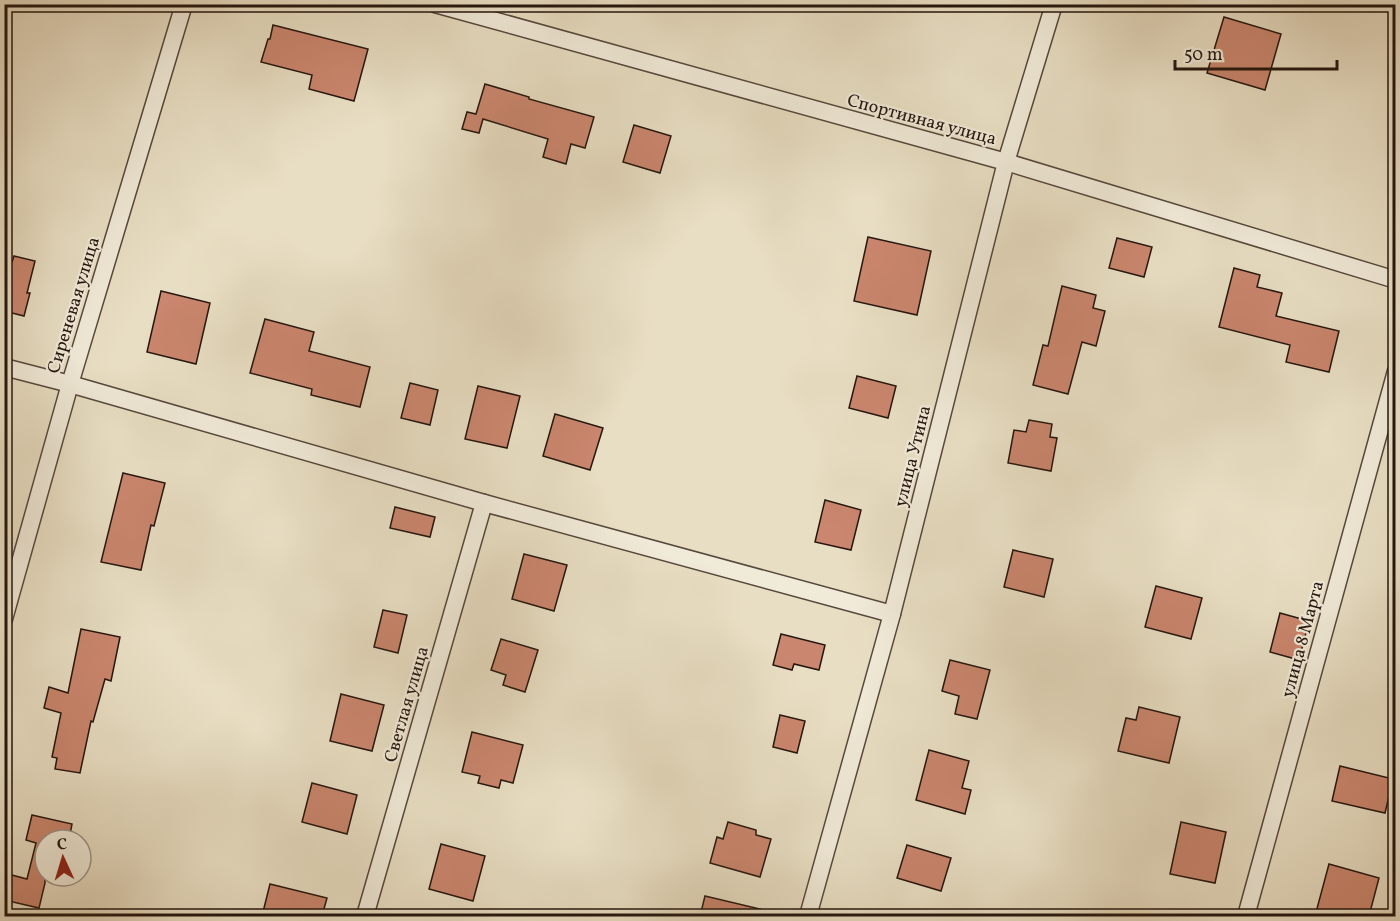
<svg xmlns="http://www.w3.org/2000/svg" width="1400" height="921" viewBox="0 0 1400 921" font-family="Vollkorn,serif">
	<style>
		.building { fill: #ca866e; stroke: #25160f; stroke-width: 1.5 }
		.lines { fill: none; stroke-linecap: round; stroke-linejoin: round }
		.street-casing { stroke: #56483c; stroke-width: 19 }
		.street { stroke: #f0ead8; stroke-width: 16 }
		.labels { text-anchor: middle; stroke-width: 4.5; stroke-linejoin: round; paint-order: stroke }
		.street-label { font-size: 18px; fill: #25160f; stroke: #f0ead8 }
	</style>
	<rect width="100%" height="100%" fill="#e8dec3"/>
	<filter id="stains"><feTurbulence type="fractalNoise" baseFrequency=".00333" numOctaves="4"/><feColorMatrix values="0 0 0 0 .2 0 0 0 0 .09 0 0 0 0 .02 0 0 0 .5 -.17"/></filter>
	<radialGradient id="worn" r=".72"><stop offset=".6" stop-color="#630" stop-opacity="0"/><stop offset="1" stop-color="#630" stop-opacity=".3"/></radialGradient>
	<g class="building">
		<path d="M1224 17 1281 34 1265 90 1207 73Z"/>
		<path d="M273 25 368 49 354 101 309 89 312 75 261 62 268 39H270Z"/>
		<path d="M485 84 529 97V99L594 117 585 148 571 144 566 164 543 157 548 139 483 119 479 133 462 129 467 112 476 114Z"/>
		<path d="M634 125 671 136 660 173 623 162Z"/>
		<path d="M868 237 931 251 917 315 854 301Z"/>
		<path d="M1117 238 1152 247 1144 277 1109 268Z"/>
		<path d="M14 256 35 261 27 293H30L24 316 4 311V260L12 262Z"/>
		<path d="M1234 268 1260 275 1257 287 1282 293 1276 316 1339 331 1329 372 1286 362 1290 345 1219 327Z"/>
		<path d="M1062 286 1096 295 1093 308 1105 311 1096 346 1082 342 1068 394 1033 385 1043 345 1048 346Z"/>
		<path d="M161 291 210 303 196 364 147 352Z"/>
		<path d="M265 319 314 332 309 351 370 367 360 407 311 395 312 389 250 373Z"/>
		<path d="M857 376 896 386 888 418 849 408Z"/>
		<path d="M410 383 438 390 430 425 401 418Z"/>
		<path d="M478 386 520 396 507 448 465 439Z"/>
		<path d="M555 414 603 428 590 470 543 456Z"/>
		<path d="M1029 420 1052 424 1050 437 1057 438 1051 471 1008 463 1014 430 1026 432Z"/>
		<path d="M123 473 165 483 154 526 151 525 141 570 101 562Z"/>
		<path d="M825 500 861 510 851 550 815 542Z"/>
		<path d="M395 507 435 517 430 537 390 528Z"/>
		<path d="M1013 550 1053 559 1044 597 1004 587Z"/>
		<path d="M524 554 567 565 554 611 512 599Z"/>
		<path d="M1156 586 1202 598 1191 639 1145 627Z"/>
		<path d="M383 610 407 615 398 653 374 647Z"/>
		<path d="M1280 613 1309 621 1299 660 1270 652Z"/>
		<path d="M81 629 120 637 111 681 105 679 93 722 91 721 80 773 55 769 57 758 52 757 61 713 44 708 49 687 68 693Z"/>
		<path d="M781 634 825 645 819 670 794 664 792 670 773 665Z"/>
		<path d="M501 639 538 650 525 692 503 685 506 675 491 670Z"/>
		<path d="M950 660 990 670 977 719 955 714 959 696 942 691Z"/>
		<path d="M341 694 384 705 372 751 330 741Z"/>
		<path d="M1139 707 1180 717 1169 763 1118 751 1126 718 1136 720Z"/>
		<path d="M780 715 805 721 797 753 773 747Z"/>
		<path d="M472 732 523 745 513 783 501 780 499 788 478 783 480 776 462 772Z"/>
		<path d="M929 750 969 761 962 788 971 790 965 814 916 800Z"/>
		<path d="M1340 766 1393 779 1385 813 1332 801Z"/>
		<path d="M312 783 357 795 347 834 302 822Z"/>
		<path d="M32 815 72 824 69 840H45V883L39 908 4 900V873L27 879 36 843 26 840Z"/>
		<path d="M728 822 756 830V835L771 839 760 877 710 863 717 837 723 839Z"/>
		<path d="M1181 822 1226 832 1215 883 1170 874Z"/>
		<path d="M441 844 485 856 473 901 429 889Z"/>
		<path d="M907 845 951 858 941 891 897 878Z"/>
		<path d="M1329 864 1379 878 1369 916H1315Z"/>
		<path d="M270 884 327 898 322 916H262Z"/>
		<path d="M705 896 764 910 763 916H700Z"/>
	</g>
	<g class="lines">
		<g class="street-casing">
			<g id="street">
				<path d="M435 4 1006 162 1396 280"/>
				<path d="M4 367 70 384 484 503 892 614"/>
				<path d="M4 619 70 384 184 4"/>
				<path d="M365 916 484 503"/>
				<path d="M808 916 892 614 1006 162 1054 4"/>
				<path d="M1246 916 1396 371"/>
			</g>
		</g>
		<use href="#street" class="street"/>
	</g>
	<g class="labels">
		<g class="street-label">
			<text transform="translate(922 119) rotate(15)" y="6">Спортивная улица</text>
			<text transform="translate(73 305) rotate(-73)" y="6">Сиреневая улица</text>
			<text transform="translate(912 456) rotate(-76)" y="6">улица Утина</text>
			<text transform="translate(1302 639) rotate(-75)" y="6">улица 8 Марта</text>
			<text transform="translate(406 704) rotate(-74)" y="6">Светлая улица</text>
		</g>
	</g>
	<rect width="1400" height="921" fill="none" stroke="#e8dec3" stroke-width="24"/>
	<rect x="6" y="6" width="1388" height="909" fill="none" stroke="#25160f" stroke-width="3"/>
	<rect x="12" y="12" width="1376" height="897" fill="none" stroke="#25160f" stroke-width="1.5"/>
	<g transform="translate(63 858) rotate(356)"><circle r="28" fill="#f0ead8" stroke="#9f9588" stroke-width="1.5"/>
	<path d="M0-4.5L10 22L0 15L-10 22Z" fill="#8f2418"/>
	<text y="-9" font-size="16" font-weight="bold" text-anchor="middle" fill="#25160f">С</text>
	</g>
	<path d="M1175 60v9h162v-9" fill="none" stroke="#25160f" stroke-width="3"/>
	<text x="1184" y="60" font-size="18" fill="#25160f" stroke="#f0ead8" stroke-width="4.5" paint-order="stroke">50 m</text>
	<rect width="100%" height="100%" filter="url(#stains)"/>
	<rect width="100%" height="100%" fill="url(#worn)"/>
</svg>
